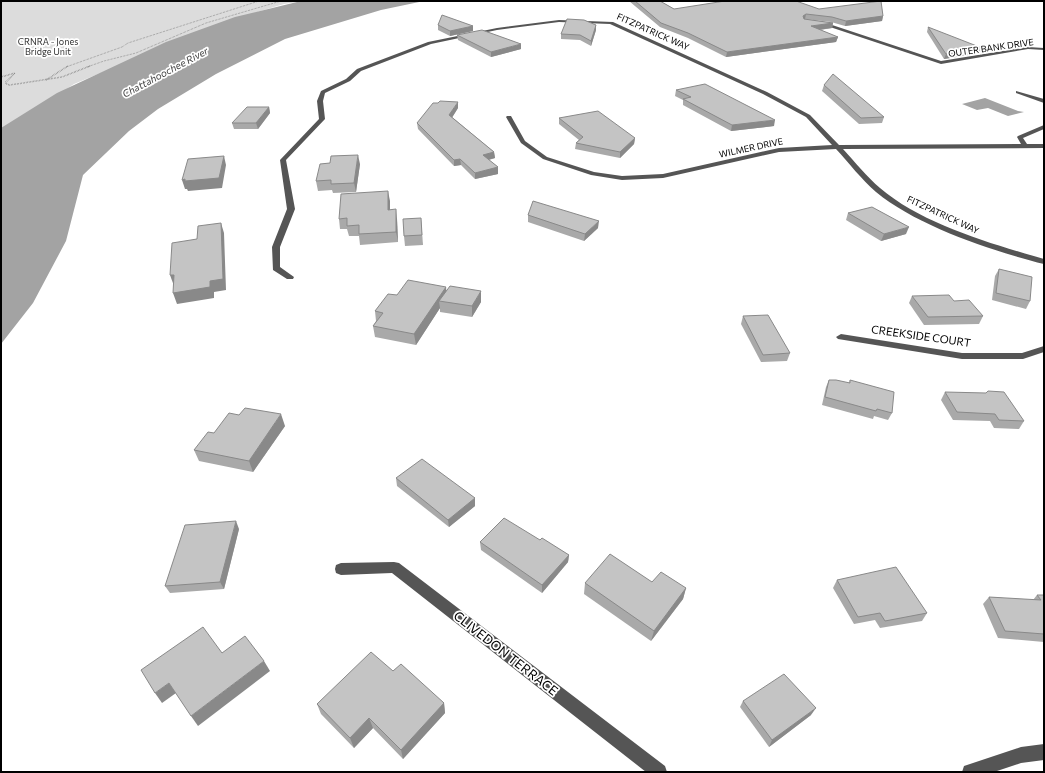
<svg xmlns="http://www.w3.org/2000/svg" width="1045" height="773" viewBox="0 0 1045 773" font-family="Commissioner,sans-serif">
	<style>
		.green { fill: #dcdcdc }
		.water { fill: #a3a3a3 }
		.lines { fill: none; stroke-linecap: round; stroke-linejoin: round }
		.path-far1 { stroke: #777; stroke-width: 1; stroke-dasharray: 0.5 1; stroke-linecap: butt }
		.path { stroke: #777; stroke-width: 1.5; stroke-dasharray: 0.5 1; stroke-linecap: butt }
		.minor { fill: #555; fill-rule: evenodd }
		.wall { fill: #a9a9a9 }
		.shaded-wall { fill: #898989 }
		.building { fill: #c4c4c4; stroke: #898989 }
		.labels { text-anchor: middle; stroke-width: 3.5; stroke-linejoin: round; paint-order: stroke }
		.far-street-label { font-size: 9px; fill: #000; stroke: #fff }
		.far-park-label { font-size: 9px; fill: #333; stroke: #fff }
		.far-water-label { font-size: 10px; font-style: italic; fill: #444; stroke: #fff }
		.street-label { font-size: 11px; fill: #000; stroke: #fff }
		.near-street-label { font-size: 13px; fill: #000; stroke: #fff }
	</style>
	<rect width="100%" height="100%" fill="#fff"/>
	<path class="green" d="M1 1H303L284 4 221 23 74 84 1 132Z"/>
	<g class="water">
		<path d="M301 1H424L381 10 285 39 216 74 158 109 129 131 83 175 66 241 33 303 1 344V128L57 93 166 42 235 17Z"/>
		<path d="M985 98 1018 111 1024 112 1008 116 988 108 977 110 962 104Z"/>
	</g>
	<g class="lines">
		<g class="path-far1">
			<path d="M66 67 122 47 128 43 259 1"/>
			<path d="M87 67 104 61 136 53 206 23 281 1"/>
		</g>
		<g class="path">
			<path d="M1 77 15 73 6 82V84L10 85 62 77 90 66"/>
			<path d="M46 80 68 66"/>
		</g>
		<g class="minor">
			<path d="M559 20 613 22 767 92 810 115 839 145 1021 144 1017 137 1018 136 1044 125V129L1023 138 1027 144H1044V148L843 149C855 162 867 177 880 188 922 224 992 244 1044 259V264C992 251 917 226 876 192 861 179 849 163 836 149L779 152 663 178 622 180 591 175 543 159 521 143 506 117 507 116H511L525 141 547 157 594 172 622 176 663 174 779 148 832 145 806 117 763 94 610 24 559 22 497 30 431 44 361 71 350 81 325 93 323 101 325 119 286 160 295 209 280 247V267L294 277 293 279H287L273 270 272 247 287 209 280 160 319 119 317 101 321 91 346 79 357 69 428 42 497 28Z"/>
			<path d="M820 21 941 61 1028 47 1044 48V50L1028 49 941 64 818 23Z"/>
			<path d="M1016 91 1044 99V103L1016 93Z"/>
			<path d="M841 334 962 353H1022L1044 346V352L1023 359H962L838 339 836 337Z"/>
			<path d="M394 562 399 563 665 766 667 772H646L392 573 341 575 336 573 335 569 336 565 341 563Z"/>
			<path d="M1044 744V760L1021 763 994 772H962L964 766 1021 747Z"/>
		</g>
	</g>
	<g class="wall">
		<path d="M629 1H660L674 9H819L883 16 882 21 845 26 831 22 805 19 833 23 832 28 820 30 838 37 836 42 726 57 688 38 660 27Z"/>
		<path d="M438 25 473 26V31L450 36 438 30Z"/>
		<path d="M596 25V30L591 46 580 40 561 39V34Z"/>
		<path d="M928 27 980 53 944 59 927 32Z"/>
		<path d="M457 35 521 49 491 57 458 40Z"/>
		<path d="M824 85 884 117 882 123 859 124 822 91Z"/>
		<path d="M676 90 774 126 731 131 683 105V100L675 96Z"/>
		<path d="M269 107 270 113 258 129H234L232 123Z"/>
		<path d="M458 108 452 117 494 152 495 158 489 160 498 167V174L475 179 461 165 454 166 418 129 417 123Z"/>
		<path d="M559 118 635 138 634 144 620 158 575 149 576 143 579 140 559 124Z"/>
		<path d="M360 164 356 192 333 193 332 190 318 191 316 181Z"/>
		<path d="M390 201V210L397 219 398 242 360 245 359 236H349L347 229H340L339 219Z"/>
		<path d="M848 213 906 234 881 241 846 220Z"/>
		<path d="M528 215 598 228 584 241 528 222Z"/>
		<path d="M421 218 423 245 405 246 404 236Z"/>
		<path d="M999 269 1030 301 1026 309 992 300 995 276Z"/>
		<path d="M446 287V290L481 302 472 317 440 312V308L416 345 375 337 373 326 376 321 375 311 397 295Z"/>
		<path d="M912 296 954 301 983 316 979 324 924 325 909 303Z"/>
		<path d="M743 316 790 353 787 361 761 362 741 324Z"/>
		<path d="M829 380 849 383 850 380 892 413 888 420 874 416 873 419 822 405 826 387Z"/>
		<path d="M945 392 1024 421 1019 429 994 428 990 421 953 420 941 400Z"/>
		<path d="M239 415 285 426 253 472 199 461 194 450 214 433Z"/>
		<path d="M396 478 475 498V506L449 527 397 486Z"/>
		<path d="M239 529 224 589 170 593 165 586Z"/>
		<path d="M540 540 569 555 568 562 542 593 481 550 480 542Z"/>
		<path d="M837 580 927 613 922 621 880 628 875 620 854 624 833 588Z"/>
		<path d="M652 582 686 588 683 599 651 641 584 594 585 583Z"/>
		<path d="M1037 595H1044V642L998 638 983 604 989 597 1033 600Z"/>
		<path d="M393 671 444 703 445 713 403 759 373 728 354 748 321 714 317 704Z"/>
		<path d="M743 701 811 715 769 747 740 707Z"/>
	</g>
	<g class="shaded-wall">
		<path d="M806 14 805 19 802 21 803 16Z"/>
		<path d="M883 16 882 21 845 26 846 21Z"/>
		<path d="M833 23 832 28 810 31 811 26Z"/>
		<path d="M596 25V30L591 46V41Z"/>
		<path d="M473 26V31L450 36V31Z"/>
		<path d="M838 37 836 42 726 57 727 52Z"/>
		<path d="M521 44V49L491 57V52Z"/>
		<path d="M982 48 980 53 944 59 946 54Z"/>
		<path d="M458 102V108L450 121 449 115Z"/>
		<path d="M269 107 270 113 258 129 256 123Z"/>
		<path d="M775 120 774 126 731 131 732 125Z"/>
		<path d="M635 138 634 144 620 158V152Z"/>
		<path d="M494 152 495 158 483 161V155Z"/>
		<path d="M358 155 360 164 356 192 354 183Z"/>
		<path d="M224 156 226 165 222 188 188 191 187 189H185L182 180 185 179Z"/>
		<path d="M460 159 461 165 454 166V160Z"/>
		<path d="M498 167V174L475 179V173Z"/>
		<path d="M388 191 390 201V220L388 210Z"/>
		<path d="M396 209 397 219 398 242 396 232Z"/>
		<path d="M599 221 598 228 584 241 585 234Z"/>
		<path d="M221 223 224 233 226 290 214 292V298L177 304 173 293Z"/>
		<path d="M909 227 906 234 881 241 884 234Z"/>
		<path d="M170 275H174V286Z"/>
		<path d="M446 287 447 297 439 301 440 308 416 345 414 334Z"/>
		<path d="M481 291V302L472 317V306Z"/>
		<path d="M281 414 285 426 253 472 249 461Z"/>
		<path d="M475 498V506L449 527 448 520Z"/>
		<path d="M236 521 239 529 224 589 220 582Z"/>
		<path d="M569 555 568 562 542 593V585Z"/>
		<path d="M686 588 683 599 651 641 654 631Z"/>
		<path d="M264 661 270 671 198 726 191 716Z"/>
		<path d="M169 683 176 693 162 703 155 693Z"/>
		<path d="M444 703 445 713 403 759 401 750Z"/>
		<path d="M816 708 811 715 769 747 772 740Z"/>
		<path d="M369 718 373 728 354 748 350 738Z"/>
	</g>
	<g class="building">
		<path d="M635 1H660L674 9 725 1H796L819 9 881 1 883 16 846 21 832 17 806 14 803 16 804 19 833 23 811 26 838 37 727 52 688 33 661 23Z"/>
		<path d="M442 15 473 26 450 31 438 25Z"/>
		<path d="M567 19 584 20 596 25 591 41 580 35 561 34Z"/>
		<path d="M928 27 982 48 946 54Z"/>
		<path d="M482 30 521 44 491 52 457 35Z"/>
		<path d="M833 74 884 117 861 118 824 85Z"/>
		<path d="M705 84 775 120 732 125 683 99 691 97 676 90Z"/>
		<path d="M440 101 458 102 449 115 494 152 483 155 498 167 475 173 460 159 454 160 417 123 433 103H438Z"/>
		<path d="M247 107H269L256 123H232Z"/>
		<path d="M598 111 635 138 620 152 576 143 583 137 559 118Z"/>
		<path d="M358 155 354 183 331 184V180L316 181 320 164 330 163 331 156Z"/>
		<path d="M224 156 219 178 185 181V179L182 180 188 159Z"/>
		<path d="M388 191V210L396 209V232L359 234V225L347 226V218L339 219 341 194Z"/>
		<path d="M533 201 599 221 585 234 528 215Z"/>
		<path d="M872 207 909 227 884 234 848 213Z"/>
		<path d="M421 218 422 235 404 236 403 219Z"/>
		<path d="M221 223 223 279 210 281V287L173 293 174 275H170L172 243 197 239 198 226Z"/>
		<path d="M999 269 1032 277 1030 301 996 293Z"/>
		<path d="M408 280 446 287 414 334 373 326 383 313 375 311 388 294 397 295Z"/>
		<path d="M450 286 481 291 472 306 439 301Z"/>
		<path d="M949 295 954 301 969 300 983 316 928 317 912 296Z"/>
		<path d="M768 315 790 353 763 355 743 316Z"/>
		<path d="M829 380H836L850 383V380L894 392 892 413 877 409 876 411 825 397Z"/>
		<path d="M988 391 1004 392 1024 421 999 420 995 414 957 412 945 392 986 393Z"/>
		<path d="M245 408 281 414 249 461 194 450 208 432 214 433 229 413 239 415Z"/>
		<path d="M422 459 475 498 448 520 396 478Z"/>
		<path d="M504 518 540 540 542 538 569 555 542 585 480 542Z"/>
		<path d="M236 521 220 582 165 586 185 525Z"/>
		<path d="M610 554 652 582 661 572 686 588 654 631 585 583Z"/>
		<path d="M896 567 927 613 885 621 880 613 858 617 837 580Z"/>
		<path d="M1037 595H1044V634L1005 631 989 597 1041 600Z"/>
		<path d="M203 627 222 653 245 636 264 661 191 716 169 683 155 693 141 670Z"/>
		<path d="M371 652 393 671 401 664 444 703 401 750 369 718 350 738 317 704Z"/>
		<path d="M784 674 816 708 772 740 743 701Z"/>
	</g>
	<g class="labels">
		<g class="far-street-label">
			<text transform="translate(653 32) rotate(24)" y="3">FITZPATRICK WAY</text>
			<text transform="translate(991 48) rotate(-8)" y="3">OUTER BANK DRIVE</text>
			<text transform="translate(751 148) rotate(-12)" y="3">WILMER DRIVE</text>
			<text transform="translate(943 215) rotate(25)" y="3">FITZPATRICK WAY</text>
		</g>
		<g class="far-park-label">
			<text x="48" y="45">CRNRA - Jones<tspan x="48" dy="10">Bridge Unit</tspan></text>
		</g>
		<g class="far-water-label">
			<text transform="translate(165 72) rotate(-28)" y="4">Chattahoochee River</text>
		</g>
		<g class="street-label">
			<text transform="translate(921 336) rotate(8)" y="4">CREEKSIDE COURT</text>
		</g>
		<g class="near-street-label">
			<text transform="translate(506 653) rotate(38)" y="5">CLIVEDON TERRACE</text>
		</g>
	</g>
	<rect width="1045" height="773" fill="none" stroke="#000000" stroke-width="4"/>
</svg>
